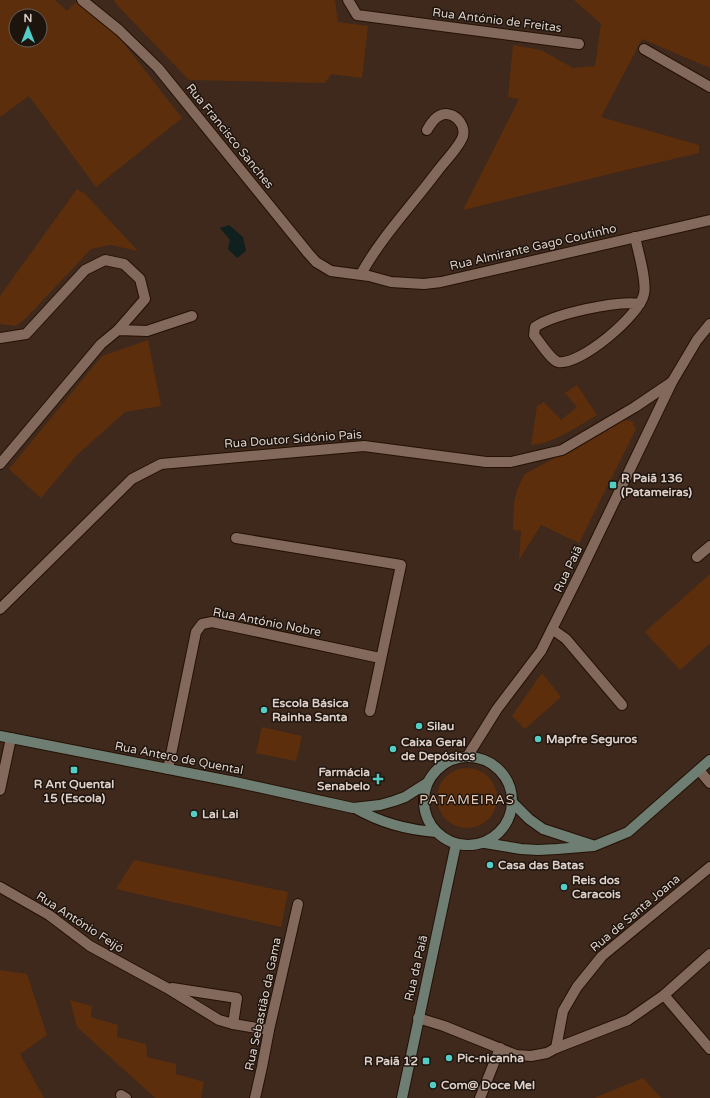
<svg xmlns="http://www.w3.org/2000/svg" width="710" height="1098" viewBox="0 0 710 1098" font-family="'Varela Round',sans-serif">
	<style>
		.green { fill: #5d2e0c; fill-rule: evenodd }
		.water { fill: #0f201f }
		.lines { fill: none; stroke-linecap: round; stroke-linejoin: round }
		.street-casing { stroke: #241105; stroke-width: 12 }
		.secondary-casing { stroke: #241105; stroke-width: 12 }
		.street { stroke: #82695b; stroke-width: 10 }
		.secondary { stroke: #6e7e72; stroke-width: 10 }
		.poi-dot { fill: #54cdc7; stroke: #1d140e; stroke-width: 1.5 }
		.labels { text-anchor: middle; stroke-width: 3; stroke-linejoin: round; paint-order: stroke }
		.street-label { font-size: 12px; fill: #ded0c8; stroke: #1d140e }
		.poi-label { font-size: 12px; font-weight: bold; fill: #ded0c8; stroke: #1d140e; text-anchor: start }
		.neighbourhood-label { font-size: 13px; letter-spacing: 1px; fill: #e4c9b9; stroke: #1d140e }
	</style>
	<rect width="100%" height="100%" fill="#3e291c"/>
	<g class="green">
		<path d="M0 0H55L67 11 76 2 115 32 182 118 96 187 29 96 0 117ZM16 16H40V40H16Z"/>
		<path d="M114 0H335L338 22 368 26 362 78 331 74 325 83 189 80 117 5Z"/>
		<path d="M574 0H710V68L642 39 601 117 699 145V153L622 171 463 210 519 99 508 97 513 45 541 50 573 68 595 66 601 24Z"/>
		<path d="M77 189 84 193 138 251 110 245 91 249 25 319 16 326 0 324V296Z"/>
		<path d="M148 340 161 406 125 412 76 456 41 498 9 469 102 356Z"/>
		<path d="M577 385 597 415C578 426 553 444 531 445L537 406 544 402 561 420 577 407 565 393Z"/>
		<path d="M624 420 632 421 636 429 579 543 541 525 519 560 521 531 513 530C514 505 512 496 525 474Z"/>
		<path d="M710 574V643L680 670 645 632Z"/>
		<path d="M542 673 561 697 525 729 512 716Z"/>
		<path d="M262 727 302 736 296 761 256 753Z"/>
		<circle cx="467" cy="798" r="30"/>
		<path d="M134 860 288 892 281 927 116 889Z"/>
		<path d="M0 970 27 974 47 1035 20 1054 44 1098H0Z"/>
		<path d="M70 1000 92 1006 91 1017 118 1025 117 1037 146 1044 147 1057 176 1064V1074L204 1082 201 1098H155L77 1027Z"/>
		<path d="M643 1078 661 1098H594Z"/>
	</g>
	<path class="water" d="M229 225 243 237 246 251 237 258 228 249 230 240 220 228Z"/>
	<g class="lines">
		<g class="street-casing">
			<g id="street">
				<path d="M82 0 119 30 158 68 308 253 316 262 331 271 369 276 391 282 407 283 424 284 441 282 710 220"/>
				<path d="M348 0 357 15 579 44"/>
				<path d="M644 49 710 87"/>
				<path d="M635 237C638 251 647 281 644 294 640 315 580 366 558 362 551 360 539 341 534 335L535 327C554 314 617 300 640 304"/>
				<path d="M361 274C382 236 413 204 439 169 446 160 460 146 463 136 466 123 452 109 439 116 434 118 430 125 427 130"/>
				<path d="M0 338 26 334 85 270 105 260 124 264 140 279 145 299 118 330"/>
				<path d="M0 464 101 344 118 330 147 331 192 316"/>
				<path d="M236 538 401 565 370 711"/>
				<path d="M697 557 710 546"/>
				<path d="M0 609 132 479 161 464 364 446 486 462H511L562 450 635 407 672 382"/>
				<path d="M552 629 566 639 622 705"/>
				<path d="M467 757 497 709 541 651 580 573 672 382 697 340 710 324"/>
				<path d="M168 769 196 632 202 624 212 622 380 658"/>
				<path d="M699 770 710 783"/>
				<path d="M0 790 11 738"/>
				<path d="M0 887 49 915 90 946 167 988 219 1020 233 1024 269 1030"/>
				<path d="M172 988 237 998 233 1024"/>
				<path d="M664 995 710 1049"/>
				<path d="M418 1018 444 1026 516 1055 531 1056 547 1053 556 1048 628 1020 664 995 710 954"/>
				<path d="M556 1048 563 1011 577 987 602 956 710 867"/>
				<path d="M121 1095 126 1098"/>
				<path d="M255 1098 262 1067 269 1030 298 904"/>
				<path d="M480 1098 500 1048"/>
			</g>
		</g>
		<g class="secondary-casing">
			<g id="secondary">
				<path d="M0 736 235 782 353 808 380 805 394 801 405 797 427 783"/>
				<circle cx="468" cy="801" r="44"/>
				<path d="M513 803 529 819 543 829 592 845"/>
				<path d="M355 808C381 823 407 830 436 832"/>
				<path d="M485 843 521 849 538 850 557 849 594 846 628 832 710 760"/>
				<path d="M402 1098 456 844"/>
			</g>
		</g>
		<use href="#street" class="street"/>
		<use href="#secondary" class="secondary"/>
	</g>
	<g class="poi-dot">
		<rect x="609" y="481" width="8" height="8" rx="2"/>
		<circle cx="264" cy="710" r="4"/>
		<circle cx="419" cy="726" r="4"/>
		<circle cx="538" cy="739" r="4"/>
		<circle cx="393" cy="749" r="4"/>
		<rect x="70" y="766" width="8" height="8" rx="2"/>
		<path d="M376 773h4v4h4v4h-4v4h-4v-4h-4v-4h4z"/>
		<circle cx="194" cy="814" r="4"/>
		<circle cx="490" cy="865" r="4"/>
		<circle cx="564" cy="887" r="4"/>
		<circle cx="449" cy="1058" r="4"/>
		<rect x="422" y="1057" width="8" height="8" rx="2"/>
		<circle cx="433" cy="1085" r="4"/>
	</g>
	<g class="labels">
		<g class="street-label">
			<text transform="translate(497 20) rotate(7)" y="4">Rua António de Freitas</text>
			<text transform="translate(230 136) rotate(51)" y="4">Rua Francisco Sanches</text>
			<text transform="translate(533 247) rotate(-13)" y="4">Rua Almirante Gago Coutinho</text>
			<text transform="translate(293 439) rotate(-4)" y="4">Rua Doutor Sidónio Pais</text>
			<text transform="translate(568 569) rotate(-64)" y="4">Rua Paiã</text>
			<text transform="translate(267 622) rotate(11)" y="4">Rua António Nobre</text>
			<text transform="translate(179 758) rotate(11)" y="4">Rua Antero de Quental</text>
			<text transform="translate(635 913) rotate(-40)" y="4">Rua de Santa Joana</text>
			<text transform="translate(80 922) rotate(33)" y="4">Rua António Feijó</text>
			<text transform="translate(416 968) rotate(-77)" y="4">Rua da Paiã</text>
			<text transform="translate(263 1004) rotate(-78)" y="4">Rua Sebastião da Gama</text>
		</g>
		<g class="poi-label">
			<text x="621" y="482">R Paiã 136<tspan x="621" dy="14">(Patameiras)</tspan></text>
			<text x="272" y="707">Escola Básica<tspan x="272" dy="14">Rainha Santa</tspan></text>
			<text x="427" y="730">Silau</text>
			<text x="546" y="743">Mapfre Seguros</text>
			<text x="401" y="746">Caixa Geral<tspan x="401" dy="14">de Depósitos</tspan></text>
			<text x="370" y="776" text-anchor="end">Farmácia<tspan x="370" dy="14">Senabelo</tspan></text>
			<text x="74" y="788" text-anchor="middle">R Ant Quental<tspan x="74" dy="14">15 (Escola)</tspan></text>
			<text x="202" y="818">Lai Lai</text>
			<text x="498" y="869">Casa das Batas</text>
			<text x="572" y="884">Reis dos<tspan x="572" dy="14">Caracois</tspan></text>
			<text x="457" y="1062">Pic-nicanha</text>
			<text x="418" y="1065" text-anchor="end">R Paiã 12</text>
			<text x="441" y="1089">Com@ Doce Mel</text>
		</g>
		<g class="neighbourhood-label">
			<text x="467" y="804">PATAMEIRAS</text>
		</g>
	</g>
	<g transform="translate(28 28)"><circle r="19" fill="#1d140e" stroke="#6a5f58"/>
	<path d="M0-3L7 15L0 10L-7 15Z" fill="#54cdc7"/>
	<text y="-6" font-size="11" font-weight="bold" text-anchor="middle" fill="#ded0c8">N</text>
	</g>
</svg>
